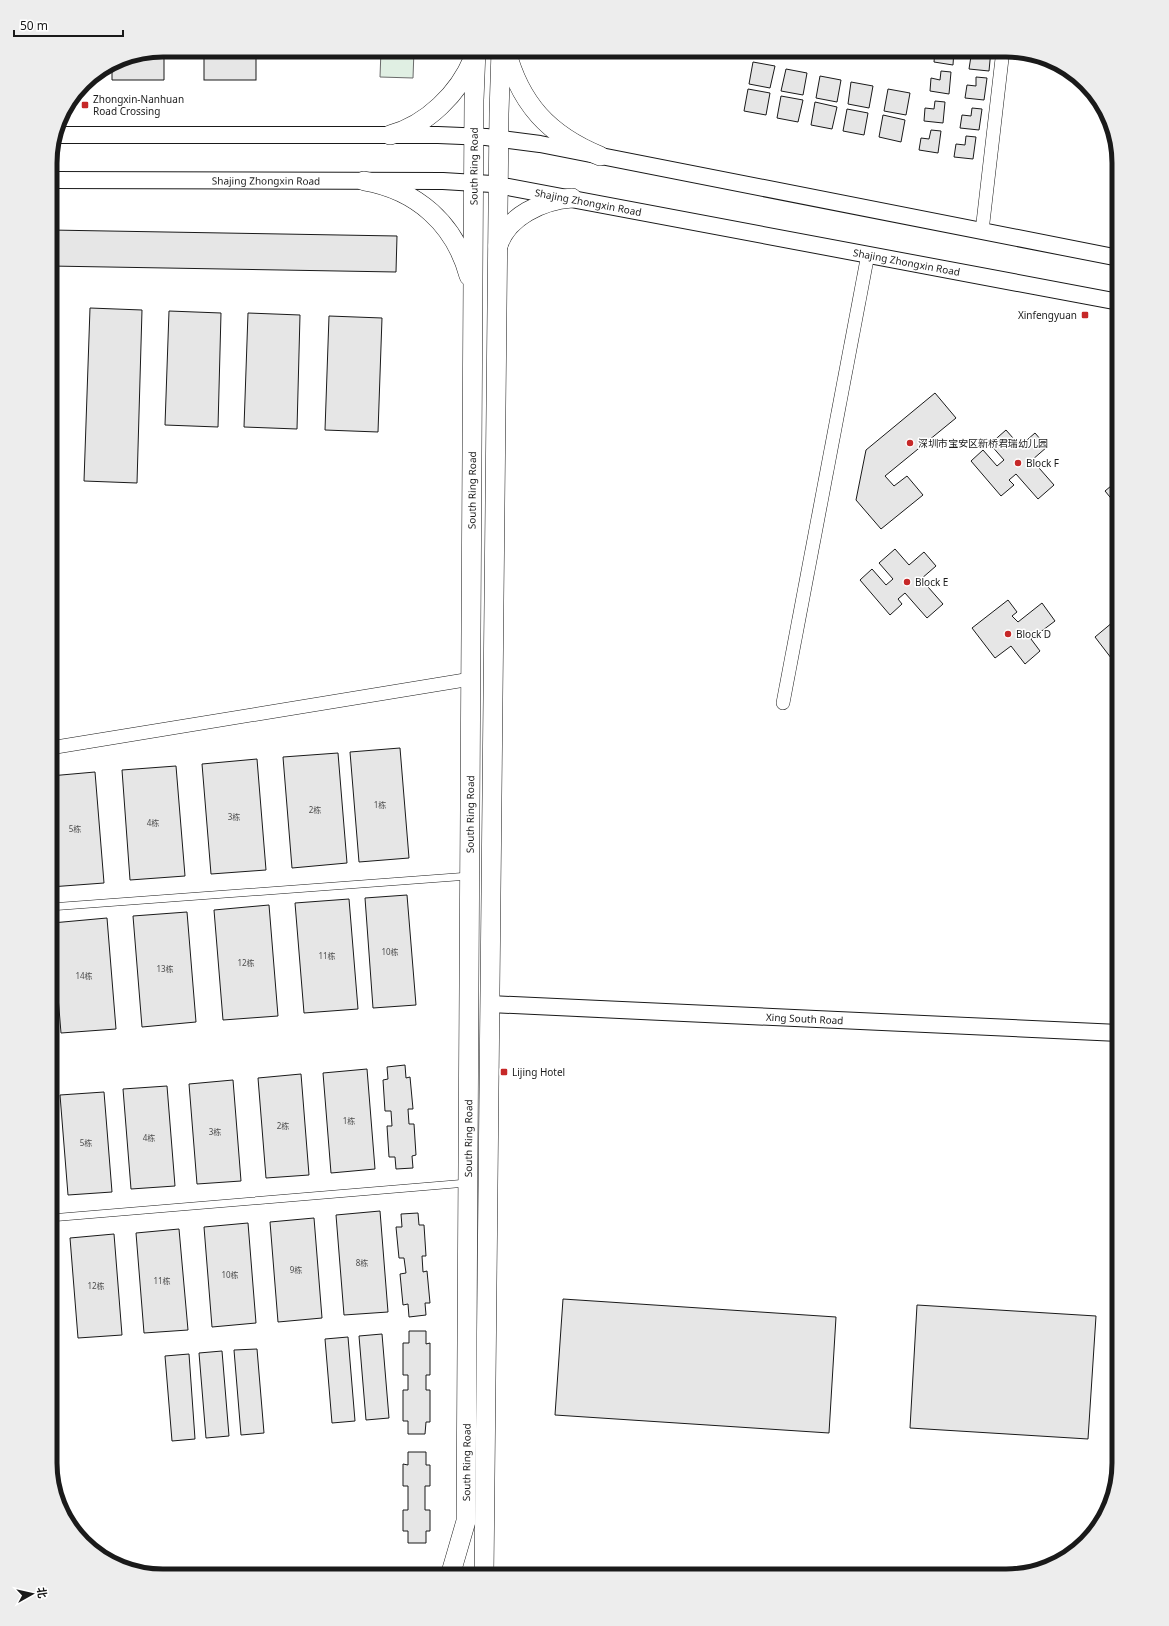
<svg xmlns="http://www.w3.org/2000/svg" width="1169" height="1626" viewBox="0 0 1169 1626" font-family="'Noto Sans','Noto Sans SC',sans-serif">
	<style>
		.green { fill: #e0efe3; stroke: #6a6a6a }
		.building { fill: #e6e6e6; stroke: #1a1a1a }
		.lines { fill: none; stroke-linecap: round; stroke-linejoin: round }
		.service-casing { stroke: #1a1a1a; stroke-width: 8 }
		.minor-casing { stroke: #1a1a1a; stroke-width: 14 }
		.tertiary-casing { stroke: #1a1a1a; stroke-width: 18 }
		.secondary-casing { stroke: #1a1a1a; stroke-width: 20 }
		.service { stroke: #fff; stroke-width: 7 }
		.minor { stroke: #fff; stroke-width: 13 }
		.tertiary { stroke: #fff; stroke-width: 16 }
		.secondary { stroke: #fff; stroke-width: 19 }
		.poi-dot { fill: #c62828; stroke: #fff; stroke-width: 1.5 }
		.labels { text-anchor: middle; stroke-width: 3; stroke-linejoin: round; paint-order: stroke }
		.number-label { font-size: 8px; fill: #4d4d4d }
		.poi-label { font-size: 10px; fill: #1a1a1a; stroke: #fff; text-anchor: start }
		.street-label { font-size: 10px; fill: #1a1a1a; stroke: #fff }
		.rim { fill: none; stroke: #1a1a1a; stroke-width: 5 }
	</style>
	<rect width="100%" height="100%" fill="#fff"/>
	<path class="green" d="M381 50H414L413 78 380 77Z"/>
	<g class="building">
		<path d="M164 50V80H112V63L120 58Z"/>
		<rect x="204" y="50" width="52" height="30"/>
		<path d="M896 50H914L913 54Z"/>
		<path d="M935 50H954L953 65 934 62Z"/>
		<path d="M981 50H991L989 71 969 69 971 56 980 57Z"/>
		<path d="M753 62 775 66 770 88 749 84Z"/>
		<path d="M786 69 807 73 803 95 781 91Z"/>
		<path d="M941 71 951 72 949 94 930 91 931 78 940 80Z"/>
		<path d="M820 76 841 80 837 102 816 98Z"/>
		<path d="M976 77 987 78 984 100 965 98 967 85 976 86Z"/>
		<path d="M851 82 873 86 869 108 848 104Z"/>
		<path d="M748 89 770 93 766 115 744 111Z"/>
		<path d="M888 89 910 93 906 115 884 111Z"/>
		<path d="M781 96 803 100 798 122 777 118Z"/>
		<path d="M935 101 945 102 943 123 924 121 925 108 934 109Z"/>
		<path d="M815 102 837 107 832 129 811 125Z"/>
		<path d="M972 108 982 109 979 130 960 128 962 115 971 116Z"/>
		<path d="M847 109 868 113 864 135 843 131Z"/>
		<path d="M883 115 905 120 901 142 879 137Z"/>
		<path d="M931 130 941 131 938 153 919 150 921 138 929 139Z"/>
		<path d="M966 136 976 137 973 159 954 157 956 144 965 145Z"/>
		<path d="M50 230 397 236 396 272 50 266Z"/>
		<path d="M90 308 142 310 137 483 84 481Z"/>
		<path d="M169 311 221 313 218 427 165 425Z"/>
		<path d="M248 313 300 315 297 429 244 427Z"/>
		<path d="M329 316 382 318 378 432 325 430Z"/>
		<path d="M935 393 956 418 885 476 894 486 907 476 923 495 881 529 856 500 866 450Z"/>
		<path d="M1006 430 1020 446 1035 433 1047 447 1032 460 1054 485 1038 499 1016 474 1009 480 1014 485 1001 496 971 461 983 450 997 466 1004 460 990 444Z"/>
		<path d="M1117 481 1119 482V508L1105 491Z"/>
		<path d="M895 549 909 565 924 552 936 566 921 579 943 604 927 618 905 593 898 599 902 604 890 615 860 580 872 569 886 585 893 579 879 563Z"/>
		<path d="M1008 600 1017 612 1012 616 1018 622 1042 603 1055 621 1031 639 1040 651 1025 664 1011 646 995 658 972 628Z"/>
		<path d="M1119 617V666L1118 667 1095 637Z"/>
		<path d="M400 748 409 858 359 862 350 752Z"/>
		<path d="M338 753 347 863 292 868 283 757Z"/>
		<path d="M257 759 266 870 211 874 202 764Z"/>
		<path d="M176 766 185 876 130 880 122 770Z"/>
		<path d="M95 772 104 883 50 887V776Z"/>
		<path d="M407 895 416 1005 373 1008 365 898Z"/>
		<path d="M349 899 358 1009 304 1013 295 903Z"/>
		<path d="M269 905 278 1016 223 1020 214 910Z"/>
		<path d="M187 912 196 1022 142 1027 133 916Z"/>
		<path d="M107 918 116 1029 61 1033 52 923Z"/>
		<path d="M405 1065 406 1078 410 1077 413 1109H408L409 1124H414L416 1155 412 1156 413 1168 396 1169 395 1157H389L387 1126H392L391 1111H385L383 1080 388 1079 387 1067Z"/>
		<path d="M367 1069 375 1169 331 1173 323 1073Z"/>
		<path d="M301 1074 309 1175 266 1178 258 1078Z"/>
		<path d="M233 1080 241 1181 197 1184 189 1084Z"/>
		<path d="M167 1086 175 1186 131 1189 123 1089Z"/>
		<path d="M104 1092 112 1192 68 1195 60 1095Z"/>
		<path d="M380 1211 388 1312 344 1315 336 1215Z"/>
		<path d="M418 1213 419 1225H424L426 1256H422L423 1272 427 1271 430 1303H425L426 1315 409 1317 408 1304 403 1305 400 1274 406 1273 404 1258H399L396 1227H402L401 1214Z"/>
		<path d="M314 1218 322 1318 278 1322 270 1222Z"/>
		<path d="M248 1223 256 1323 212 1327 204 1227Z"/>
		<path d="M179 1229 188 1330 144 1333 136 1233Z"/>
		<path d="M114 1234 122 1335 78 1338 70 1238Z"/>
		<path d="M563 1299 836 1317 829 1433 555 1415Z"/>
		<path d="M917 1305 1096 1316 1088 1439 910 1428Z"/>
		<path d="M409 1331H426V1344L430 1343V1375H426V1390H430V1422H426L425 1434H408V1421H403V1390H408V1375H403V1343H409Z"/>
		<path d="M382 1334 389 1418 366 1420 359 1336Z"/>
		<path d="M348 1337 355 1421 332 1423 325 1339Z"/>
		<path d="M257 1349 264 1433 241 1435 234 1350Z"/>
		<path d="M222 1351 229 1436 206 1438 199 1353Z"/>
		<path d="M189 1354 195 1439 172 1441 165 1356Z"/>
		<path d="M408 1452H426V1465H430V1486H425V1510H430V1531H426V1543H408V1531H403V1510H408V1486H403V1464L408 1465Z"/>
	</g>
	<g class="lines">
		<g class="service-casing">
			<g id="service">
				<path d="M50 907 469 876"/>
				<path d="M50 1218 467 1183"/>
			</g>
		</g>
		<g class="minor-casing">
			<g id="minor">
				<path d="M982 231 1003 50"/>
				<path d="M783 703 868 254"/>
				<path d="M50 748 471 679"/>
			</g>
		</g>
		<g class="tertiary-casing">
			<g id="tertiary">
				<path d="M56 135H438L486 137 540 144 1119 258"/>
				<path id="s1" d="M50 180 443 181 492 184 1119 302"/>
				<path id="s2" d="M490 1004 1119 1033"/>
			</g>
		</g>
		<g class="secondary-casing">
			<g id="secondary">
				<path d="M506 50C520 104 549 135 600 156"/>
				<path d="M390 135C427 125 459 93 473 59"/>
				<path d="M364 181C417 190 455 224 469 276"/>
				<path d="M498 246C507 216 543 200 572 198"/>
				<path id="s3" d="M450 1576 466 1521 474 100 476 50"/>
				<path d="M484 1576 499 114 501 50"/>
			</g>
		</g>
		<use href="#service" class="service"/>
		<use href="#minor" class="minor"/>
		<use href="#tertiary" class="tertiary"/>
		<use href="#secondary" class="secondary"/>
	</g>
	<g class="poi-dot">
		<rect x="81" y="101" width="8" height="8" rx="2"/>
		<rect x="1081" y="311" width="8" height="8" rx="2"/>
		<circle cx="910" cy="443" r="4"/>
		<circle cx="1018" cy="463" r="4"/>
		<circle cx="907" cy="582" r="4"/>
		<circle cx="1008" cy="634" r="4"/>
		<rect x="500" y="1068" width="8" height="8" rx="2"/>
	</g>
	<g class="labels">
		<g class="number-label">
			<text x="380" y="808">1栋</text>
			<text x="315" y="813">2栋</text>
			<text x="234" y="820">3栋</text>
			<text x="153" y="826">4栋</text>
			<text x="75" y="832">5栋</text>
			<text x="390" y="955">10栋</text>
			<text x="327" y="959">11栋</text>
			<text x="246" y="966">12栋</text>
			<text x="165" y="972">13栋</text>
			<text x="84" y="979">14栋</text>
			<text x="349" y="1124">1栋</text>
			<text x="283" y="1129">2栋</text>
			<text x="215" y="1135">3栋</text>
			<text x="149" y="1141">4栋</text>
			<text x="86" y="1146">5栋</text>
			<text x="362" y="1266">8栋</text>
			<text x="296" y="1273">9栋</text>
			<text x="230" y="1278">10栋</text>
			<text x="162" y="1284">11栋</text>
			<text x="96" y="1289">12栋</text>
		</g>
		<g class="poi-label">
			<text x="93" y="103">Zhongxin-Nanhuan<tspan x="93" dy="12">Road Crossing</tspan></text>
			<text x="1077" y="319" text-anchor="end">Xinfengyuan</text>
			<text x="918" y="447">深圳市宝安区新桥君瑞幼儿园</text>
			<text x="1026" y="467">Block F</text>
			<text x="915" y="586">Block E</text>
			<text x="1016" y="638">Block D</text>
			<text x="512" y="1076">Lijing Hotel</text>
		</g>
		<g class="street-label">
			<text dy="4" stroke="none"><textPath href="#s3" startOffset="1412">South Ring Road</textPath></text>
			<text dy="4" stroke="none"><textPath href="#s1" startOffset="216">Shajing Zhongxin Road</textPath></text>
			<text dy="4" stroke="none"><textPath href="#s1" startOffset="540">Shajing Zhongxin Road</textPath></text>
			<text dy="4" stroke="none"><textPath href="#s1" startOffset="864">Shajing Zhongxin Road</textPath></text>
			<text dy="4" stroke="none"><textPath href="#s3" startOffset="1088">South Ring Road</textPath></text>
			<text dy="4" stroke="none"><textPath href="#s3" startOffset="764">South Ring Road</textPath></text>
			<text dy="4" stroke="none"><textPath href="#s2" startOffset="315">Xing South Road</textPath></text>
			<text dy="4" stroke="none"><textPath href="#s3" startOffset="440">South Ring Road</textPath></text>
			<text dy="4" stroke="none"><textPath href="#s3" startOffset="116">South Ring Road</textPath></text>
		</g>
	</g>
	<path d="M0 0H1169V1626H0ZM163 57H1006A106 106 0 0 1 1112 163V1463A106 106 0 0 1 1006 1569H163A106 106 0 0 1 57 1463V163A106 106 0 0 1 163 57Z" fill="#ededed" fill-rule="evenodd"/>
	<path class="rim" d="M163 57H1006A106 106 0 0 1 1112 163V1463A106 106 0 0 1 1006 1569H163A106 106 0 0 1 57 1463V163A106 106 0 0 1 163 57Z"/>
	<g transform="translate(32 1594) rotate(82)" stroke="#ffffff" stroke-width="3" paint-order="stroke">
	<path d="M0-3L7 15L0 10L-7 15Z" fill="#1a1a1a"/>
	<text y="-6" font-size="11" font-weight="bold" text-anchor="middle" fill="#1a1a1a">北</text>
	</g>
	<path d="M14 30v6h109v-6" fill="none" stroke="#1a1a1a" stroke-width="2"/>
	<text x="20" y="30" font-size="12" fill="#1a1a1a" stroke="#ffffff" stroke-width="3" paint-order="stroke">50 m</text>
</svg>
